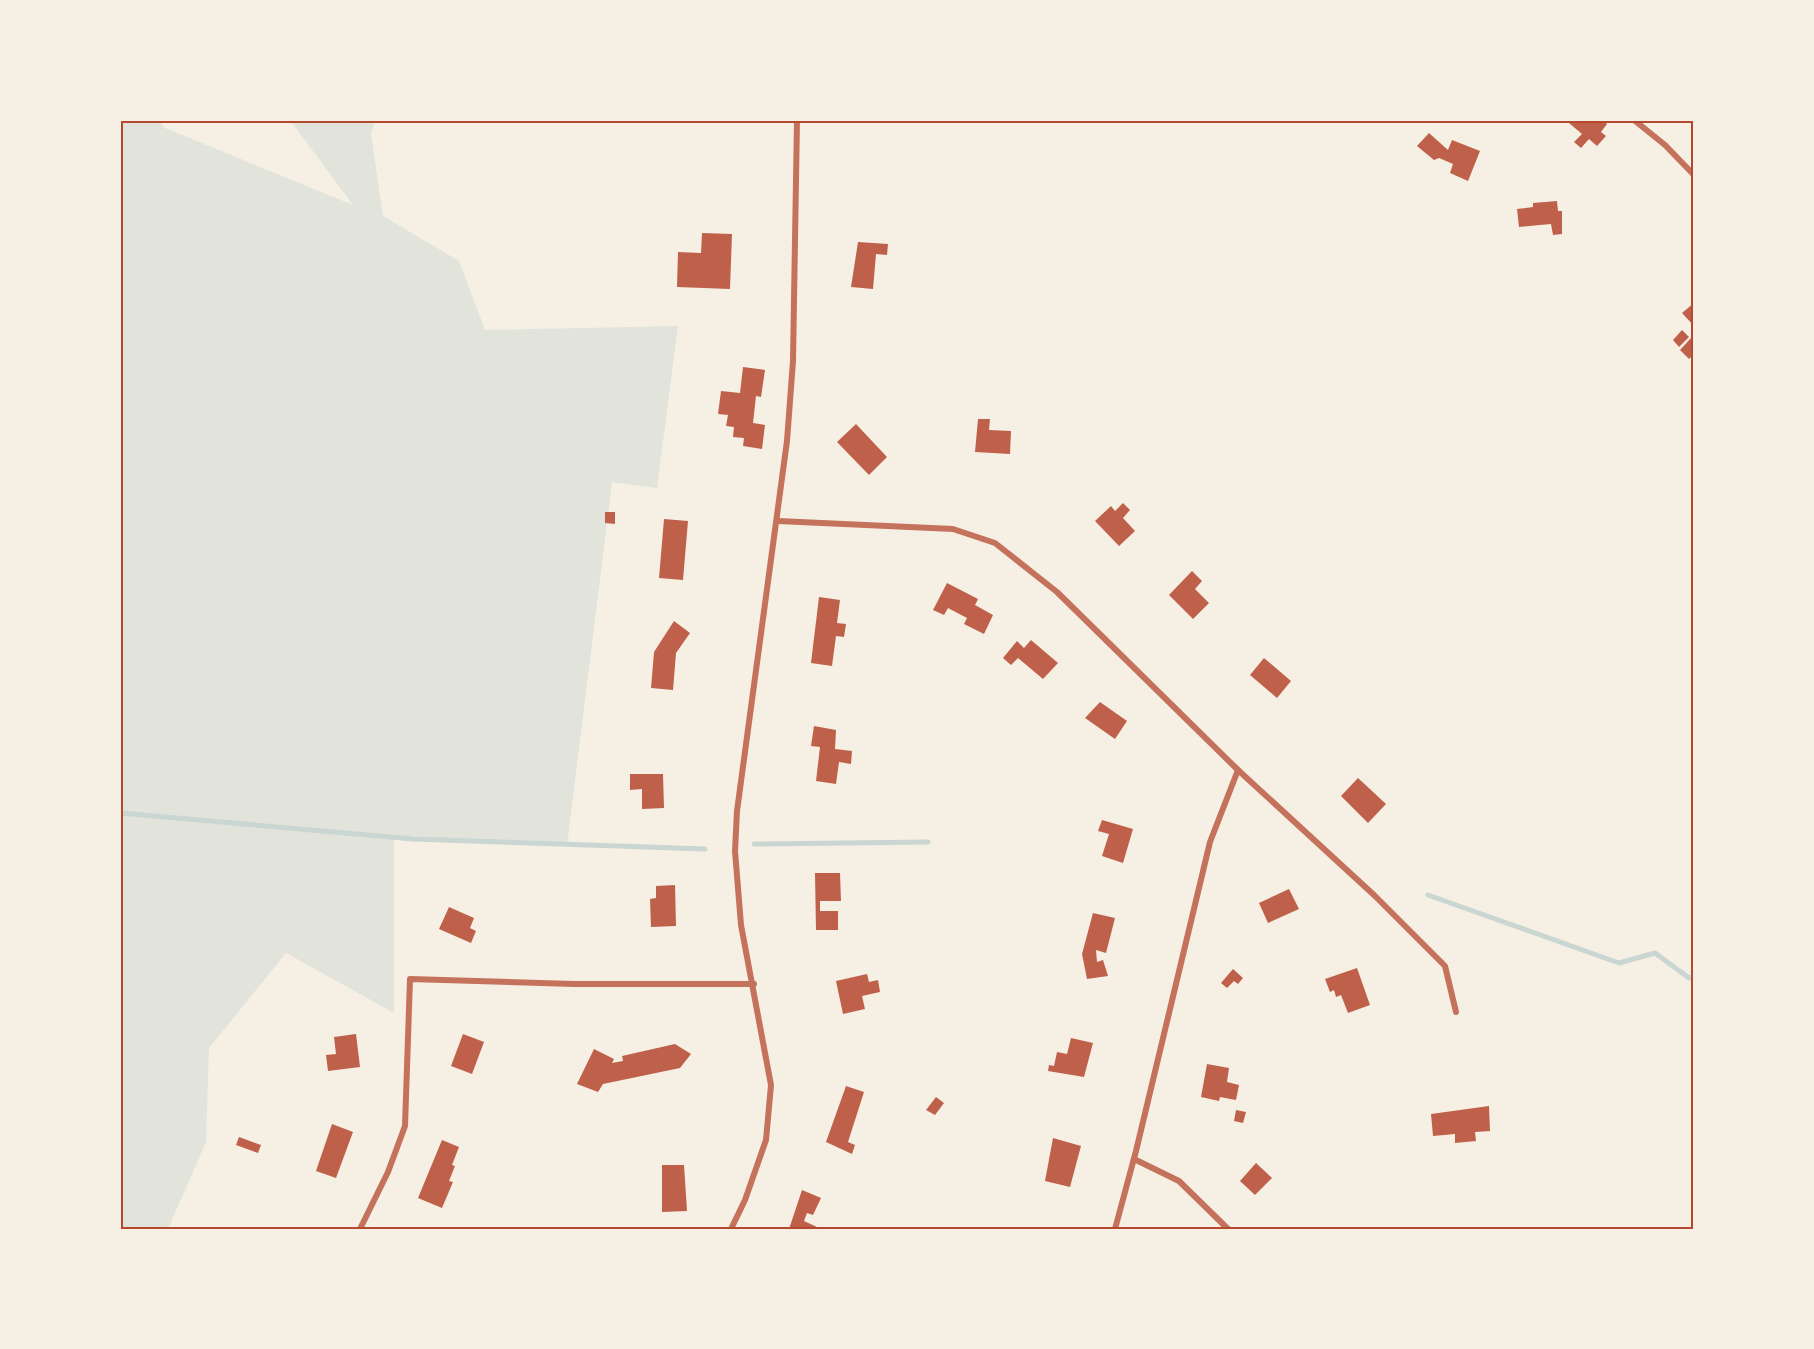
<svg xmlns="http://www.w3.org/2000/svg" width="1814" height="1349" viewBox="0 0 1814 1349" font-family="'Titillium Web',sans-serif">
	<style>
		.green { fill: #e2e4dc }
		.lines { fill: none; stroke-linecap: round; stroke-linejoin: round }
		.stream { stroke: #c9d6d2; stroke-width: 5 }
		.building { fill: #bf614a }
		.minor { stroke: #c5725c; stroke-width: 6 }
		.neatline { fill: none; stroke: #b5482f; stroke-width: 2 }
	</style>
	<rect width="100%" height="100%" fill="#f6efe4"/>
	<path class="green" d="M120 120H158L165 128 353 205 290 120H375L371 134 383 216 459 261 485 330 678 326 657 488 612 482 567 846 394 838V1013L286 953 209 1048 206 1142 168 1229H120Z"/>
	<g class="lines">
		<g class="stream">
			<path d="M120 813 413 839 705 849"/>
			<path d="M754 844 928 842"/>
			<path d="M1428 895 1619 963 1655 953 1689 978 1694 977"/>
		</g>
	</g>
	<g class="building">
		<path d="M1572 120H1603L1607 124 1601 132 1606 136 1597 146 1589 139 1581 148 1574 142 1582 134 1569 123Z"/>
		<path d="M1429 133 1448 150 1452 140 1480 151 1468 181 1450 173 1453 164 1439 158 1434 160 1417 146Z"/>
		<path d="M1557 201 1558 211H1562V234L1553 235 1551 224 1519 227 1517 209 1533 207V203Z"/>
		<path d="M702 233 732 234 730 289 677 287 678 252 701 253Z"/>
		<path d="M858 242 888 244 887 255 876 254 873 289 851 287Z"/>
		<path d="M1694 303V326L1682 313Z"/>
		<path d="M1682 330 1689 337 1679 347 1673 340Z"/>
		<path d="M1691 338 1694 341V354L1689 359 1680 350Z"/>
		<path d="M743 367 765 370 761 397 756 396 753 423 765 425 762 449 743 446 744 438 733 437 734 427 726 426 728 415 718 414 721 391 740 393Z"/>
		<path d="M978 419H990L989 430 1011 431 1010 454 975 452Z"/>
		<path d="M856 424 887 457 869 475 837 442Z"/>
		<path d="M1123 503 1130 510 1123 518 1135 531 1119 546 1095 521 1111 506 1115 511Z"/>
		<path d="M605 512H615V524L605 523Z"/>
		<path d="M664 519 688 521 683 580 659 578Z"/>
		<path d="M1192 571 1202 581 1195 589 1209 603 1193 619 1169 595Z"/>
		<path d="M947 583 978 599 975 605 993 615 984 634 964 624 967 618 948 608 944 615 933 610Z"/>
		<path d="M819 597 840 600 837 623 846 624 844 637 836 636 832 666 811 663Z"/>
		<path d="M674 621 690 633 676 653 673 690 651 688 654 652Z"/>
		<path d="M1031 640 1058 663 1043 679 1018 658 1011 665 1003 658 1017 641 1024 648Z"/>
		<path d="M1264 658 1291 681 1277 698 1250 675Z"/>
		<path d="M1100 702 1127 721 1115 739 1085 718Z"/>
		<path d="M814 726 836 730 835 749 852 751 851 764 839 762 836 784 816 781 820 747 811 746Z"/>
		<path d="M630 774H663L664 808 642 809V789L630 790Z"/>
		<path d="M1358 778 1386 804 1368 823 1341 796Z"/>
		<path d="M1102 820 1133 829 1123 863 1102 856 1109 834 1098 831Z"/>
		<path d="M815 873H840L841 901H820V911H838V930H816Z"/>
		<path d="M675 885 676 926 651 927 650 899 656 898V886Z"/>
		<path d="M1289 889 1299 909 1268 923 1259 903Z"/>
		<path d="M449 907 474 918 470 928 476 931 471 943 439 929Z"/>
		<path d="M1093 913 1115 918 1106 953 1096 950 1097 962 1103 960 1108 976 1087 979 1082 954Z"/>
		<path d="M1357 968 1370 1005 1348 1013 1341 995 1336 997 1334 990 1330 992 1325 979Z"/>
		<path d="M1233 969 1243 978 1238 984 1234 981 1227 988 1221 983Z"/>
		<path d="M867 974 869 982 878 980 880 992 862 996 865 1009 843 1014 836 981Z"/>
		<path d="M356 1034 360 1067 328 1071 326 1055 336 1054 334 1037Z"/>
		<path d="M463 1034 484 1042 472 1074 451 1066Z"/>
		<path d="M1071 1038 1093 1043 1084 1077 1048 1071 1049 1065 1054 1066 1057 1052 1067 1054Z"/>
		<path d="M675 1044 691 1054 680 1068 603 1084 598 1092 577 1084 594 1049 614 1059 612 1063 623 1061 622 1056Z"/>
		<path d="M1207 1064 1229 1068 1227 1082 1239 1085 1236 1100 1220 1097 1219 1101 1201 1097Z"/>
		<path d="M846 1086 864 1092 848 1142 855 1145 852 1154 826 1142Z"/>
		<path d="M936 1097 944 1103 935 1115 926 1110Z"/>
		<path d="M1489 1106 1490 1131 1475 1132 1476 1141 1455 1143V1134L1433 1136 1431 1114Z"/>
		<path d="M1236 1110 1246 1112 1243 1123 1234 1121Z"/>
		<path d="M332 1124 353 1132 336 1178 316 1171Z"/>
		<path d="M239 1137 261 1145 258 1153 236 1145Z"/>
		<path d="M1053 1138 1081 1146 1070 1187 1045 1181Z"/>
		<path d="M442 1140 459 1147 452 1165 455 1166 449 1181 453 1182 442 1208 418 1198Z"/>
		<path d="M1256 1163 1272 1178 1255 1195 1240 1181Z"/>
		<path d="M662 1165H684L687 1211 662 1212Z"/>
		<path d="M802 1190 821 1198 813 1215 807 1213 804 1221 817 1227 816 1229H789Z"/>
	</g>
	<g class="lines">
		<g class="minor">
			<path d="M1634 120 1665 145 1694 175"/>
			<path d="M778 521 953 529 995 543 1057 592 1238 770 1374 895 1445 966 1456 1012"/>
			<path d="M1134 1159 1179 1181 1228 1229"/>
			<path d="M360 1229 388 1172 405 1126 410 979 574 984H754"/>
			<path d="M731 1229 745 1200 766 1140 771 1085 741 925 735 851 737 811 787 441 793 361 797 120"/>
			<path d="M1115 1229 1136 1151 1210 842 1238 770"/>
		</g>
	</g>
	<rect width="1814" height="1349" fill="none" stroke="#f6efe4" stroke-width="243"/>
	<rect x="122" y="122" width="1570" height="1106" class="neatline"/>
</svg>
